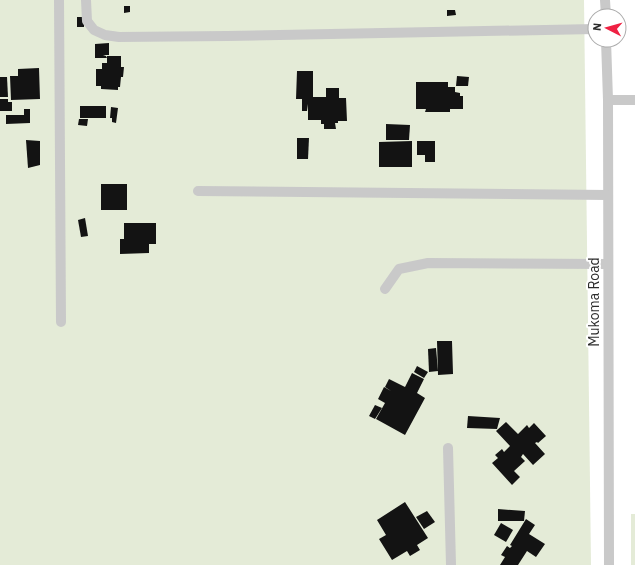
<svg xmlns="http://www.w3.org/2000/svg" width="635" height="565" viewBox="0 0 635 565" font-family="'IBM Plex Sans',sans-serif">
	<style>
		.green { fill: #e4ebd7 }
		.building { fill: #131313 }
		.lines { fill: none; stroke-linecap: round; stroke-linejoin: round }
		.minor { stroke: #c9c9c9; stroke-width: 10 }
		.labels { text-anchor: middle; stroke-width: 4; stroke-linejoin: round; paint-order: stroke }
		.street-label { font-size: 14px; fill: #2c2c2c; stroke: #fff }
	</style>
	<rect width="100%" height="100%" fill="#fff"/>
	<g class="green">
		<path d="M0 0H584L591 565H0Z"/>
		<rect x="631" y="514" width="4" height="51"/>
	</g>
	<g class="building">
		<path d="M124 6H130V12L124 13Z"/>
		<path d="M447 10H455L456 15 447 16Z"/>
		<rect x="77" y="17" width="7" height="10"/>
		<path d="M109 43V55H103L106 56 107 58H95V44Z"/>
		<path d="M107 56H121V67H124L123 77H121L120 87H118V90L101 89V86H96V69H102V63H107Z"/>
		<path d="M39 68 40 99 11 100 10 76H18V69Z"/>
		<path d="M297 71H313V97H326V88H339V98H346L347 121H338V123H335L336 129H324V124H321V120H308V104L307 111H302V99H296Z"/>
		<path d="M457 76 469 77 468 86H456Z"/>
		<path d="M0 77H7L8 97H0Z"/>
		<path d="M416 82H448V87H455V92L460 93V96H463V109H450V112H425L426 109H416Z"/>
		<path d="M0 99H8V102H12V111H0Z"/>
		<rect x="80" y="106" width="26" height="12"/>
		<path d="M111 107 118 108 116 123 112 122V118H110Z"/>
		<path d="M24 109H30V123L6 124V115H24Z"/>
		<path d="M79 119H88L87 126 78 125Z"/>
		<path d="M386 124 410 125 409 140H386Z"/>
		<path d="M297 138H309L308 159H297Z"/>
		<path d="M26 140 40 141V165L28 168Z"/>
		<path d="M412 141V167H379V142Z"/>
		<path d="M417 141H435V162H425V155H417Z"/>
		<rect x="101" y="184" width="26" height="26"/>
		<path d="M85 218 88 236 81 237 78 220Z"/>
		<path d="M124 223H156V244H149V253L120 254V239H124Z"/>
		<path d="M437 341H452L453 374 438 375Z"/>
		<path d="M436 348 438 371 429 372 428 349Z"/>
		<path d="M417 366 428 372 424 378 414 372Z"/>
		<path d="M412 373 424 379 417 393 425 398 405 435 376 419 385 403 378 399 384 387 391 391 385 387 389 379 405 387Z"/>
		<path d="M375 405 382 408 375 419 369 416Z"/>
		<path d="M468 416 500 418 497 429 467 428Z"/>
		<path d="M506 422 518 434 527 425 529 428 534 423 546 436 538 443 537 442 535 443 545 454 533 465 523 454 521 457 525 461 514 471 520 477 512 485 492 463 498 458 495 455 502 449 504 452 510 446 496 431Z"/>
		<path d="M405 502 428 538 417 545 420 550 410 556 407 551 392 560 379 539 386 535 377 520Z"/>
		<path d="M498 509 525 511 524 521H498Z"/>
		<path d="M427 511 435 522 424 529 416 517Z"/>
		<path d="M526 519 535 525 529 534 545 544 536 557 527 551 518 565H500L505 557 501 555 507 546 510 548 512 546 510 545Z"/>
		<path d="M501 523 513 530 506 542 494 535Z"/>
	</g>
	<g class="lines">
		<g class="minor">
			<path d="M59 0 61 322"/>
			<path d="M86 0 87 21 94 30 105 35 119 37 227 36 595 29"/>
			<path d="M605 0 606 16"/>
			<path d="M606 40 608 100 609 565"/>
			<path d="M608 100H635"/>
			<path d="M198 191 608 195"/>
			<path d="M385 289 399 269 428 263 608 264"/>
			<path d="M448 448 451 565"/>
		</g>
	</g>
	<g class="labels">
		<g class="street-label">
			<text transform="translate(594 302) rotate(-90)" y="5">Mukoma Road</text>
		</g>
	</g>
	<g transform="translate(607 28) rotate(276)"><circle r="19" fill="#ffffff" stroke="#ababab"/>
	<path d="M0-3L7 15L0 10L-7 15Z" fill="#ef2143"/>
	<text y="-6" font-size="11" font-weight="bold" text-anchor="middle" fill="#2c2c2c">N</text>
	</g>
</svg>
